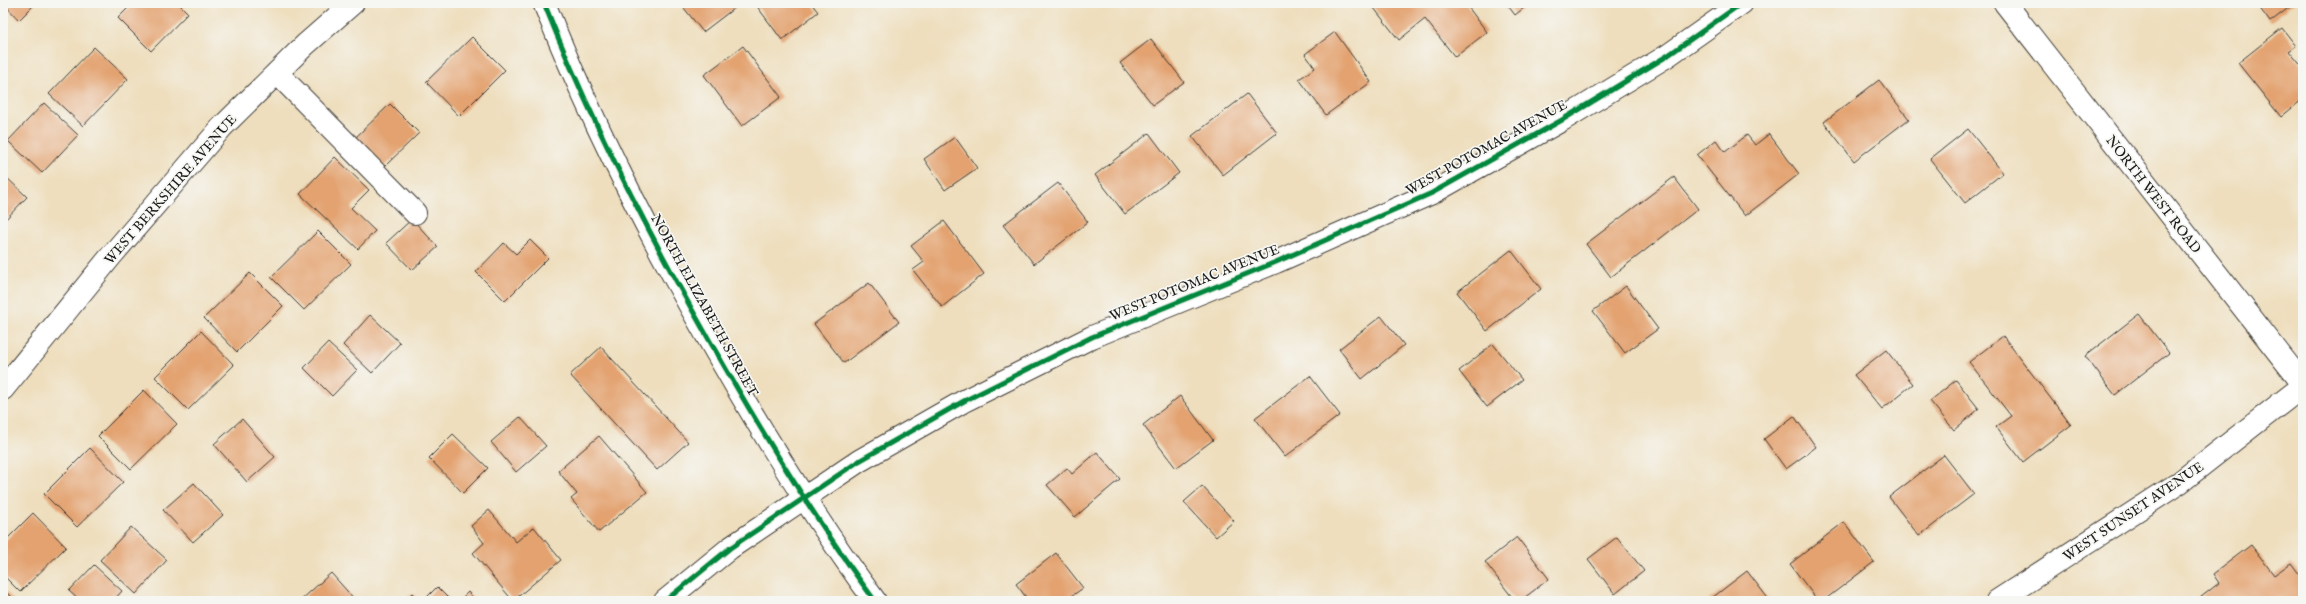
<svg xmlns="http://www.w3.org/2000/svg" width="2306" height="604" viewBox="0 0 2306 604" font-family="'IM FELL English',serif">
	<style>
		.building { fill: #e3a26f }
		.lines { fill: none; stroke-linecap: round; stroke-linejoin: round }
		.minor-casing { stroke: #3c3934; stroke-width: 24 }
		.minor { stroke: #fff; stroke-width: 22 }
		.cycleway-casing { stroke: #f6f6f2; stroke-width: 8 }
		.cycleway { stroke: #00873e; stroke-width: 5 }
		.labels { text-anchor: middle; stroke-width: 3.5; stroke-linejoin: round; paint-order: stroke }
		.street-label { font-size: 14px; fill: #1c1c1c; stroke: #f6f6f2 }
	</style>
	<rect width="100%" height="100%" fill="#f6f6f2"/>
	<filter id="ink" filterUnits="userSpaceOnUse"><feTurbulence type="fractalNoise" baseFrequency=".025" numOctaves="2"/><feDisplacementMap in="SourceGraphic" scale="8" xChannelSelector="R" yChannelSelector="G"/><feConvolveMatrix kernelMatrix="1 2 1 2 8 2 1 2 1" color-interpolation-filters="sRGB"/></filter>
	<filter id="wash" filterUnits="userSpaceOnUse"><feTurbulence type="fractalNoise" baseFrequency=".012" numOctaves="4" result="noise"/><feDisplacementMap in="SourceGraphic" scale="16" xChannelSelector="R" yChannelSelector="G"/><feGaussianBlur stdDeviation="0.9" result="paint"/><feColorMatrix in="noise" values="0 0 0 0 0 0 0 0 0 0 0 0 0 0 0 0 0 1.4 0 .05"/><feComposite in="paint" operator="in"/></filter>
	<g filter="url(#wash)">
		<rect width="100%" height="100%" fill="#eedebd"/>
		<g id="blocks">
			<g class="building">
				<path d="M3 3H36L19 20Z"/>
				<path d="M133 3H178L188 13 151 51 118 18Z"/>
				<path d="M680 3H741L703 32Z"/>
				<path d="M759 3H811L818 12 782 40 756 5Z"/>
				<path d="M1370 3H1465L1487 32 1455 57 1425 19 1399 40Z"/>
				<path d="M1506 3H1530L1515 15Z"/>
				<path d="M2256 3H2295L2270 22Z"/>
				<path d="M2282 28 2296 46 2289 51 2303 68V99L2281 117 2238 63Z"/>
				<path d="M1335 32 1371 82 1326 115 1299 79 1315 68 1305 54Z"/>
				<path d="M472 37 505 70 459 116 426 82Z"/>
				<path d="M1151 39 1184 82 1153 105 1120 63Z"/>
				<path d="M743 46 781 97 742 126 704 75Z"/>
				<path d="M94 47 128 79 83 126 49 94Z"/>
				<path d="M1879 80 1909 119 1854 161 1824 122Z"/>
				<path d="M1247 94 1277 133 1223 175 1192 136Z"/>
				<path d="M44 103 78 135 42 173 8 141Z"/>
				<path d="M390 104 419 133 383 168 354 139Z"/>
				<path d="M1968 129 2003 173 1965 203 1930 159Z"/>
				<path d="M1149 133 1179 173 1125 214 1095 175Z"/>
				<path d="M1769 134 1799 174 1745 216 1697 155 1716 140 1725 152 1747 135 1755 145Z"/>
				<path d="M955 137 977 168 945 190 924 159Z"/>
				<path d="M335 157 369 190 351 208 375 231 358 249 300 194Z"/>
				<path d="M3 174 27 197 3 222Z"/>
				<path d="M1674 177 1698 209 1611 277 1586 244Z"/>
				<path d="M1058 183 1088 222 1034 264 1003 225Z"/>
				<path d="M412 219 438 247 412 270 386 243Z"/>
				<path d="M944 221 984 274 942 307 913 270 924 262 911 246Z"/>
				<path d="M318 231 351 264 304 310 271 277Z"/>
				<path d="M530 240 548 258 505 301 476 272 504 243 516 254Z"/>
				<path d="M1511 250 1541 289 1487 331 1457 292Z"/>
				<path d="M250 273 283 306 237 352 204 318Z"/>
				<path d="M869 283 899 322 844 363 814 324Z"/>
				<path d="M1626 286 1658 329 1625 353 1593 311Z"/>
				<path d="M2139 314 2169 353 2115 395 2085 356Z"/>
				<path d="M370 315 400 343 372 373 343 345Z"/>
				<path d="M1381 316 1404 345 1362 379 1339 349Z"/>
				<path d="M201 331 234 365 188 410 155 377Z"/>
				<path d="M2003 336 2071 425 2023 462 1996 427 2011 416 1969 362Z"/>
				<path d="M328 343 357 370 332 396 304 368Z"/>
				<path d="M1493 344 1522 380 1487 407 1459 371Z"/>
				<path d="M601 347 688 442 657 470 570 375Z"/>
				<path d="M1886 350 1913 384 1882 409 1854 375Z"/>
				<path d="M1310 376 1340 415 1285 457 1255 418Z"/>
				<path d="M1956 380 1979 409 1954 430 1930 401Z"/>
				<path d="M144 390 177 424 131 469 98 436Z"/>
				<path d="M1180 396 1213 440 1176 468 1143 425Z"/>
				<path d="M1794 416 1816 447 1786 469 1764 439Z"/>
				<path d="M520 417 546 446 516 472 491 442Z"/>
				<path d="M242 419 275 457 247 482 214 444Z"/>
				<path d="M453 434 488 468 463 493 429 458Z"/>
				<path d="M599 436 647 492 599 532 571 499 577 494 558 471Z"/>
				<path d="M90 448 123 482 77 527 44 494Z"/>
				<path d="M1097 452 1120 479 1075 517 1047 485 1067 468 1072 474Z"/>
				<path d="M1944 455 1974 494 1919 536 1889 497Z"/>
				<path d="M194 483 223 515 193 542 163 510Z"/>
				<path d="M1202 486 1234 521 1216 537 1184 502Z"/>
				<path d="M489 510 516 542 534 527 561 560 513 601 473 553 484 543 471 526Z"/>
				<path d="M33 513 66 547 20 592 3 575V543Z"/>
				<path d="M1844 522 1874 562 1823 601H1818L1790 564Z"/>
				<path d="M131 527 167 560 136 594 100 560Z"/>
				<path d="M1517 537 1549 579 1520 601H1515L1485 562Z"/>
				<path d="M1617 537 1644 571 1615 594 1588 559Z"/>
				<path d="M2251 545 2274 575 2291 563 2303 579V601H2196L2219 583 2213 574Z"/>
				<path d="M1056 553 1083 588 1065 601H1029L1016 584Z"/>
				<path d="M94 565 122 591 113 601H80L69 591Z"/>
				<path d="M1747 571 1770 601H1708Z"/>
				<path d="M331 573 356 601H300Z"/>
				<path d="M437 587 451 601H423Z"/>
				<path d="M3 589 15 601H3Z"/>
				<path d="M468 592 476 601H459Z"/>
				<path d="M412 593 420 601H404Z"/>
			</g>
		</g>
	</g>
	<g filter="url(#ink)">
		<use href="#blocks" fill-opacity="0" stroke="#3c3934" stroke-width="1"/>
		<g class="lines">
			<g class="minor-casing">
				<g id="minor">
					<path d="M544 3C595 131 657 251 726 369 772 449 821 528 875 601"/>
					<path d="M2005 3 2303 384"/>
					<path d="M277 73 415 213"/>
					<path d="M3 389 111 256 222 127 305 45 353 3"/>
					<path d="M665 601 730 548 859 461 964 401 1092 337 1276 262 1432 193 1562 120 1667 56 1742 3"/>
					<path d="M1997 601 2179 483 2303 386"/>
				</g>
			</g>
			<use href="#minor" class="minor"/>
			<g class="cycleway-casing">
				<g id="cycleway">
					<path d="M544 3C595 131 657 251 726 369 772 449 821 528 875 601"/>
					<path d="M665 601 730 548 859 461 964 401 1092 337 1276 262 1432 193 1562 120 1667 56 1742 3"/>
				</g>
			</g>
			<use href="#cycleway" class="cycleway"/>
		</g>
	</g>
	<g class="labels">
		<g class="street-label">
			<text transform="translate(1486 147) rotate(-29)" y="5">WEST POTOMAC AVENUE</text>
			<text transform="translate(170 189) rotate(-49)" y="5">WEST BERKSHIRE AVENUE</text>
			<text transform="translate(2154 194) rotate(52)" y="5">NORTH WEST ROAD</text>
			<text transform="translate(1194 282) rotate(-22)" y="5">WEST POTOMAC AVENUE</text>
			<text transform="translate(705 305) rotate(61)" y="5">NORTH ELIZABETH STREET</text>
			<text transform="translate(2133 511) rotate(-34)" y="5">WEST SUNSET AVENUE</text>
		</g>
	</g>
	<rect width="2306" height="604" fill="none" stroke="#f6f6f2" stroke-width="16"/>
</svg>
